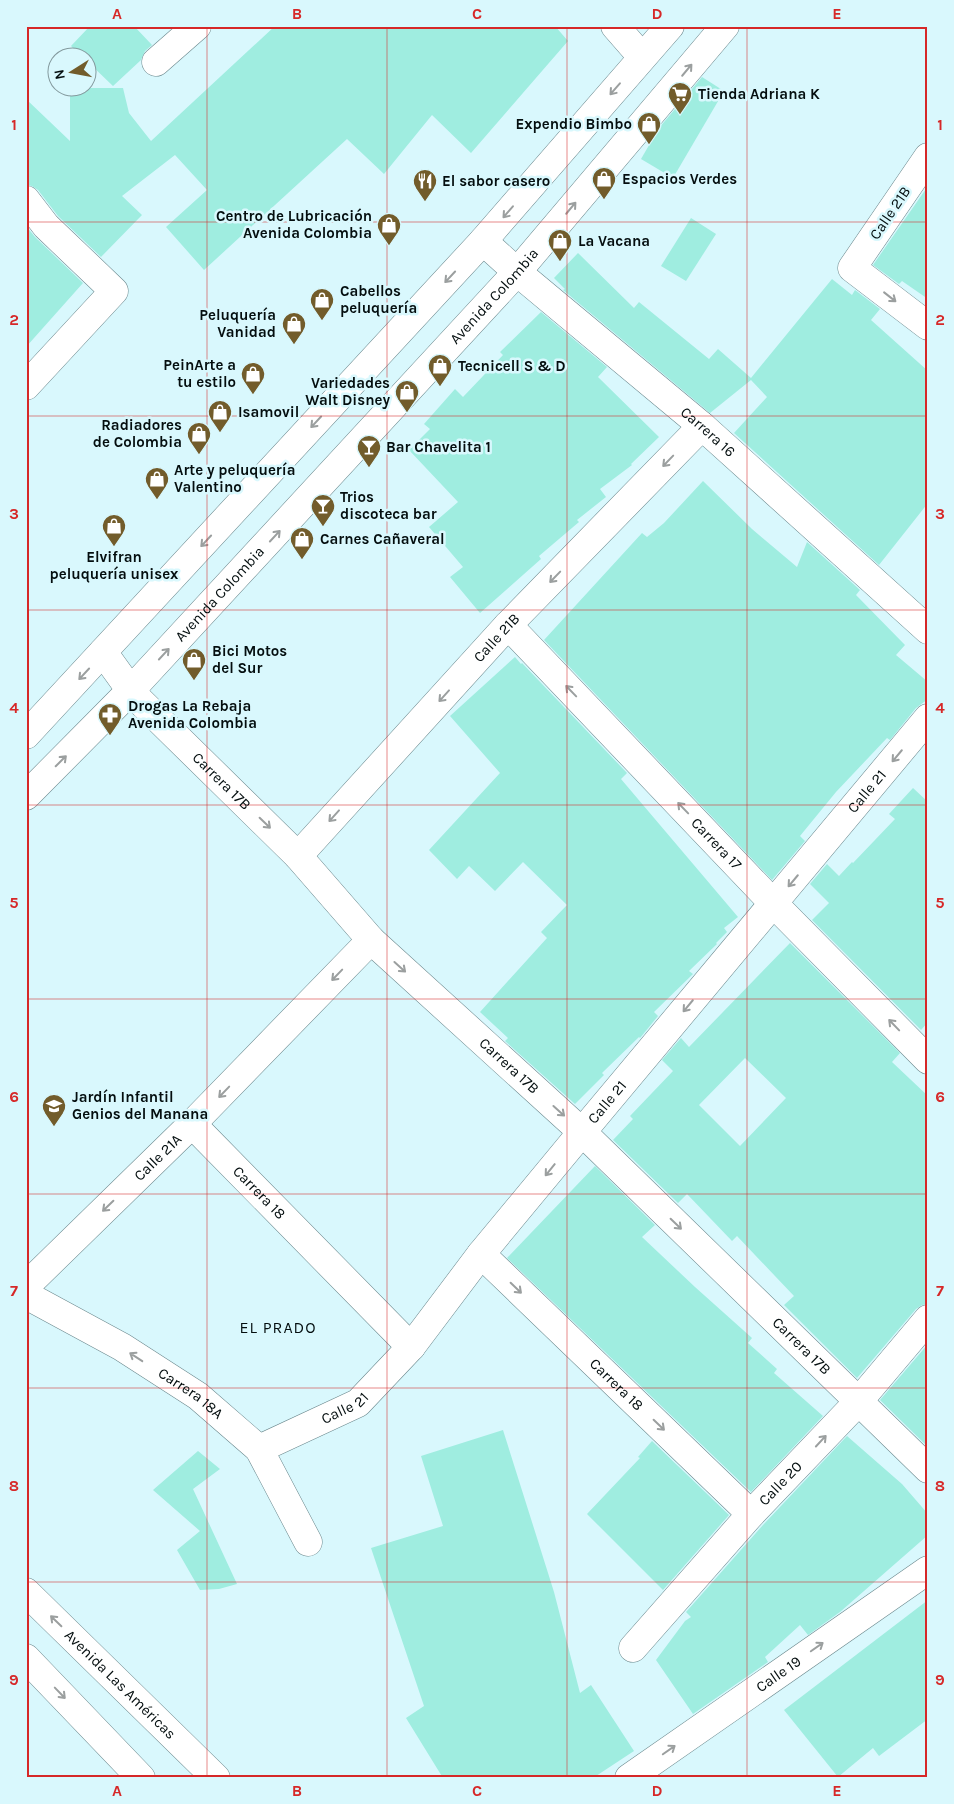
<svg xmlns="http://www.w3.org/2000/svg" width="954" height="1804" viewBox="0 0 954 1804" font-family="Karla,sans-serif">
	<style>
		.building { fill: #9fede0; fill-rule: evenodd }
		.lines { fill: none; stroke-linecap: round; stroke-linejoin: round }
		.minor-casing { stroke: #6a878c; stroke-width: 29 }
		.tertiary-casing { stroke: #6a878c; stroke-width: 29 }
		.secondary-casing { stroke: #6a878c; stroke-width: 29 }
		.minor { stroke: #fff; stroke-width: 28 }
		.tertiary { stroke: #fff; stroke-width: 28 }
		.secondary { stroke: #fff; stroke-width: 28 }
		.oneway { stroke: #9b9f9f }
		.grid { fill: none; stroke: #d62828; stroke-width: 1; stroke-opacity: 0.55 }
		.labels { text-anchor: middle; stroke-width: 5; stroke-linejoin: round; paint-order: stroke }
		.poi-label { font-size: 15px; font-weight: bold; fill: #040e0f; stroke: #d9f8fd; text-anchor: start }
		.street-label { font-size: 15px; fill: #040e0f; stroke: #d9f8fd }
		.neighbourhood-label { font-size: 16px; letter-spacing: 1px; fill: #040e0f; stroke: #d9f8fd }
		.neatline { fill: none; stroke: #d62828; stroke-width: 2 }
		.grid-label { font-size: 16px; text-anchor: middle; font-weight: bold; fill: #d62828 }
	</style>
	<rect width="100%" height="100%" fill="#d9f8fd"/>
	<g class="building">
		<path d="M90 26H134L152 45 145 51 141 60 113 86 88 62V58H83L71 46Z"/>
		<path d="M275 26H555L568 41 471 153 432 115 384 174 347 139 204 270 166 227 207 190 175 155 122 196 142 215 101 257 58 216 38 190 32 186 26 185V99L70 141V88H123L129 113 151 141Z"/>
		<path d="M702 77 724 91 673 178 641 159 659 128Z"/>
		<path d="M928 186V299L902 281 899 284 873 265Z"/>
		<path d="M691 218 716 234 686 281 661 266Z"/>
		<path d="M26 226 35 237 83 283 26 347Z"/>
		<path d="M578 253 634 308 639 302 709 359 718 349 751 378 832 279 852 295 855 290 880 309 871 320 928 371V503L879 565 734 433 767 397 751 380 710 413 563 290 565 289 554 278Z"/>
		<path d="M541 312 607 367 598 377 659 437 631 464 632 465 600 489 606 497 577 520 579 522 539 556 541 559 480 613 450 577 463 567 429 527 458 502 409 450 430 429 424 424 455 389 463 397 503 355 500 352Z"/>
		<path d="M703 481 752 529 797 567 807 542 860 590 856 595 905 645 896 655 928 682V699L916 708 890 740 887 738 836 792 800 836 805 841 772 880 544 640 642 533 647 537 664 523Z"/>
		<path d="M515 657 521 664 522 663 627 773 621 779 738 917 724 928 727 932 716 943 717 944 689 971 693 974 654 1012 658 1016 640 1038 639 1037 602 1073 604 1075 575 1104 505 1041 508 1038 480 1012 547 938 541 932 567 905 523 862 495 891 469 866 457 879 429 850 500 773 450 716Z"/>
		<path d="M913 788 928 802V1022L921 1030 812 920 829 903 810 884 827 864 839 876 852 862 853 863 895 819 889 814Z"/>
		<path d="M790 943 900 1053 892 1062 928 1096V1304L922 1305 916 1309 857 1378 784 1305 794 1296 737 1236 732 1241 687 1194 678 1203 613 1140 633 1119 630 1116 673 1071 662 1060 681 1038 689 1047ZM745 1058 786 1098 740 1146 699 1105Z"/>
		<path d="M595 1166 655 1225 642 1237 695 1287 752 1338 748 1343 777 1369 774 1373 823 1416 751 1492 507 1258Z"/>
		<path d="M928 1344V1447L880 1400Z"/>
		<path d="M503 1430 554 1592 580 1693 591 1685 634 1751 593 1778H443L406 1718 424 1706 371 1548 443 1526 421 1456Z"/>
		<path d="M847 1436 902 1484 928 1514V1535L840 1612 808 1635 800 1625 765 1657 768 1662 693 1714 656 1660 685 1621 691 1617 686 1612 763 1525Z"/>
		<path d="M652 1441 729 1515 663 1590 587 1514 640 1458 638 1457Z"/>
		<path d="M198 1451 220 1469 193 1489 237 1584 219 1589 200 1590 177 1550 200 1531 153 1490Z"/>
		<path d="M928 1600V1719L879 1756 873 1748 838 1777 784 1710Z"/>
	</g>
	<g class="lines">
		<g class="minor-casing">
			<g id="minor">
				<path d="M615 26 642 57"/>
				<path d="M156 62 197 26"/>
				<path d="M928 157 852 268 928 326"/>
				<path d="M26 200 46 226 114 291 26 386"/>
				<path id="s1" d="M483 241 517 272 702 426 928 630"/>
				<path id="s2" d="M508 625 774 904 928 1060"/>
				<path id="s3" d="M103 652 134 695 298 856 371 940 582 1132 928 1469"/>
				<path id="s4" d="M298 856 508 625 702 426"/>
				<path id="s5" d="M192 1124 411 1347"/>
				<path id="s6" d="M481 1254 751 1514"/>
				<path id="s7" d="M26 1286 192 1124 371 940"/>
				<path id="s8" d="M26 1295 122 1347 198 1396 259 1449 308 1542"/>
				<path id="s9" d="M259 1449 358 1403 411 1347 481 1254 582 1132 928 718"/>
				<path id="s10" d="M633 1648 751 1514 858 1402 928 1319"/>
			</g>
		</g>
		<g class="tertiary-casing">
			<g id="tertiary">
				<path id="s11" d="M629 1778 928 1570"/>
			</g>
		</g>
		<g class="secondary-casing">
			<g id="secondary">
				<path d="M26 735 483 241 670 26"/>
				<path id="s12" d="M26 796 131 690 517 272 725 26"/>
				<path id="s13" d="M26 1592 216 1778"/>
				<path d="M26 1658 141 1778"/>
			</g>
		</g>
		<use href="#minor" class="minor"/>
		<use href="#tertiary" class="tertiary"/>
		<use href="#secondary" class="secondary"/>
	</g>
	<defs><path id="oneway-shaft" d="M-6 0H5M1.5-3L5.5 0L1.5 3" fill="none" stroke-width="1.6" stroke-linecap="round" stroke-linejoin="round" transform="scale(1.25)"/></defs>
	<g class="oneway">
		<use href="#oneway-shaft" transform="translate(687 70) rotate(-50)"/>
		<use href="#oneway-shaft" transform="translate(615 89) rotate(131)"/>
		<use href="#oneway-shaft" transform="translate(571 208) rotate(-50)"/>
		<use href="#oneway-shaft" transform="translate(508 212) rotate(131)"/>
		<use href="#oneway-shaft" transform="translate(450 277) rotate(133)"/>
		<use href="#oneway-shaft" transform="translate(890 297) rotate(38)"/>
		<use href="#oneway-shaft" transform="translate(316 422) rotate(133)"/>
		<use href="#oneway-shaft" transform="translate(668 461) rotate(134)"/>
		<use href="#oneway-shaft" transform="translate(275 536) rotate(-47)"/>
		<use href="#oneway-shaft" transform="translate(206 541) rotate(133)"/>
		<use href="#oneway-shaft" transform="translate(555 577) rotate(134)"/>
		<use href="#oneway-shaft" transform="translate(164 654) rotate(-47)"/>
		<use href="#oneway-shaft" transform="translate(84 674) rotate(133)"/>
		<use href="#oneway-shaft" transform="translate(571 691) rotate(-134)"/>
		<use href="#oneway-shaft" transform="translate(444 696) rotate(132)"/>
		<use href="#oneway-shaft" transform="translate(897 756) rotate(130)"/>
		<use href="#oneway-shaft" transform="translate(61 761) rotate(-45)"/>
		<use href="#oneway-shaft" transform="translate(683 808) rotate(-134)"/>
		<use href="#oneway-shaft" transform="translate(334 816) rotate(132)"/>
		<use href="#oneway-shaft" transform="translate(265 823) rotate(44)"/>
		<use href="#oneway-shaft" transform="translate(793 881) rotate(130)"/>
		<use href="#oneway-shaft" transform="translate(400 967) rotate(42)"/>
		<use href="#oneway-shaft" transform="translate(337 975) rotate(134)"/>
		<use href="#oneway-shaft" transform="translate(688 1006) rotate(130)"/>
		<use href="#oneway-shaft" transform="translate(894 1025) rotate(-134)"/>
		<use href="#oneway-shaft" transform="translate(224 1092) rotate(134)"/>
		<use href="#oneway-shaft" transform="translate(559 1111) rotate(42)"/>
		<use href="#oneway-shaft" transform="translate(550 1170) rotate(129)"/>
		<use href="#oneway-shaft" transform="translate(108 1206) rotate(136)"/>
		<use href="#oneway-shaft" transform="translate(676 1224) rotate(44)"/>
		<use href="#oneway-shaft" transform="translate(516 1288) rotate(44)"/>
		<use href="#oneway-shaft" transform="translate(136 1357) rotate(-147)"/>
		<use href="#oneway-shaft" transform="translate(659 1425) rotate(44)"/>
		<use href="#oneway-shaft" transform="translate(821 1441) rotate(-47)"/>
		<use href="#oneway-shaft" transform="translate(56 1621) rotate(-136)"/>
		<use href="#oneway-shaft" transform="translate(817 1647) rotate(-35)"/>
		<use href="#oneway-shaft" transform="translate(60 1693) rotate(46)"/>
		<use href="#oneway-shaft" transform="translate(669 1750) rotate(-35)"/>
	</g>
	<path class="grid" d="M207 26V1778M387 26V1778M567 26V1778M747 26V1778M26 222H928M26 416H928M26 610H928M26 805H928M26 999H928M26 1194H928M26 1388H928M26 1582H928"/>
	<defs>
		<g id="supermarket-pin" transform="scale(1.25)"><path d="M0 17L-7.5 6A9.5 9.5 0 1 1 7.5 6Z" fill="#725c2b" stroke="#d9f8fd"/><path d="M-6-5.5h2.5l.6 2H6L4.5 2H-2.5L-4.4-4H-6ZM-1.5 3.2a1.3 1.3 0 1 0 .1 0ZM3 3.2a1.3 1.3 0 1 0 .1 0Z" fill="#fff"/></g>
		<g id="shop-pin" transform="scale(1.25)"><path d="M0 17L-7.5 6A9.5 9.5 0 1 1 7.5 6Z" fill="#725c2b" stroke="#d9f8fd"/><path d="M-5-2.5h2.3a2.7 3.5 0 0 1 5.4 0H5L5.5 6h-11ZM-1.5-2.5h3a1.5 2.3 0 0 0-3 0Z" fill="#fff"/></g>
		<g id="restaurant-pin" transform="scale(1.25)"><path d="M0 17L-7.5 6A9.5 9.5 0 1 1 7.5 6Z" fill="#725c2b" stroke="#d9f8fd"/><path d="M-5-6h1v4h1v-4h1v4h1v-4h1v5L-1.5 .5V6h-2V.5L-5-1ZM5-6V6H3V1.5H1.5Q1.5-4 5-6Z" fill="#fff"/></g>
		<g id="bar-pin" transform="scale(1.25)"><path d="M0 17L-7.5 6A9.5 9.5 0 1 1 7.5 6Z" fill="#725c2b" stroke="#d9f8fd"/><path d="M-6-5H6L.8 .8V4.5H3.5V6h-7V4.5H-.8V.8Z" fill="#fff"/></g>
		<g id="pharmacy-pin" transform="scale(1.25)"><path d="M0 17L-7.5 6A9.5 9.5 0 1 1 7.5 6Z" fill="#725c2b" stroke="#d9f8fd"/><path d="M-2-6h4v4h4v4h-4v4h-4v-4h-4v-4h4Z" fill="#fff"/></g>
		<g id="school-pin" transform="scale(1.25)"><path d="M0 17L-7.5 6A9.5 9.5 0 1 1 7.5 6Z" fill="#725c2b" stroke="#d9f8fd"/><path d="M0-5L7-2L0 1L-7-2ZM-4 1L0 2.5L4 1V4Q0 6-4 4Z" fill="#fff"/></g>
	</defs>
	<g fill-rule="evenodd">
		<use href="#supermarket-pin" x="680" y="94"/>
		<use href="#shop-pin" x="649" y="124"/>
		<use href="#shop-pin" x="604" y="179"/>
		<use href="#restaurant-pin" x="425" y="181"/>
		<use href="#shop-pin" x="389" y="225"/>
		<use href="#shop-pin" x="560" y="241"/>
		<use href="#shop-pin" x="322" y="300"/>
		<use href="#shop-pin" x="294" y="324"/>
		<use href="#shop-pin" x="440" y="366"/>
		<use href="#shop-pin" x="253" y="374"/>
		<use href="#shop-pin" x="407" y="392"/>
		<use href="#shop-pin" x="220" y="412"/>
		<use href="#shop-pin" x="199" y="434"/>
		<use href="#bar-pin" x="369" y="447"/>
		<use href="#shop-pin" x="157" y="479"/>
		<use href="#bar-pin" x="323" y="506"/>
		<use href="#shop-pin" x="114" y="526"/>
		<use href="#shop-pin" x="302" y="539"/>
		<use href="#shop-pin" x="194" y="660"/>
		<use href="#pharmacy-pin" x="110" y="715"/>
		<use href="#school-pin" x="54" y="1106"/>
	</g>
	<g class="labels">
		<g class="poi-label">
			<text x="698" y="99">Tienda Adriana K</text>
			<text x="632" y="129" text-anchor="end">Expendio Bimbo</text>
			<text x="622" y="184">Espacios Verdes</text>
			<text x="442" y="186">El sabor casero</text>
			<text x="372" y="221" text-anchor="end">Centro de Lubricación<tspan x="372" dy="17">Avenida Colombia</tspan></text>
			<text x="578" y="246">La Vacana</text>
			<text x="340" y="296">Cabellos<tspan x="340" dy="17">peluquería</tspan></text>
			<text x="276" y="320" text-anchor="end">Peluquería<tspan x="276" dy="17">Vanidad</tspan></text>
			<text x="236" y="370" text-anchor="end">PeinArte a<tspan x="236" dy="17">tu estilo</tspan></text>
			<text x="458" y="371">Tecnicell S &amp; D</text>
			<text x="390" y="388" text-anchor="end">Variedades<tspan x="390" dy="17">Walt Disney</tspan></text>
			<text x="238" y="417">Isamovil</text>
			<text x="182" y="430" text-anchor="end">Radiadores<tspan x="182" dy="17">de Colombia</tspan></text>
			<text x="386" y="452">Bar Chavelita 1</text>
			<text x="174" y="475">Arte y peluquería<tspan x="174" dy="17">Valentino</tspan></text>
			<text x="340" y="502">Trios<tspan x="340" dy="17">discoteca bar</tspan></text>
			<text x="320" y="544">Carnes Cañaveral</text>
			<text x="114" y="562" text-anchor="middle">Elvifran<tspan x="114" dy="17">peluquería unisex</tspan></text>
			<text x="212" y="656">Bici Motos<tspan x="212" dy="17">del Sur</tspan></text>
			<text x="128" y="711">Drogas La Rebaja<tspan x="128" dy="17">Avenida Colombia</tspan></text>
			<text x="72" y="1102">Jardín Infantil<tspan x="72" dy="17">Genios del Manana</tspan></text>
		</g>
		<g class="street-label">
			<text transform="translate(890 213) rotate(-56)" y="5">Calle 21B</text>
			<text dy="5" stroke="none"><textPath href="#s12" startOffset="685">Avenida Colombia</textPath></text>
			<text dy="5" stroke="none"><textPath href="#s1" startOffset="295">Carrera 16</textPath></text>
			<text dy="5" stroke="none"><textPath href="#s12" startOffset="280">Avenida Colombia</textPath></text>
			<text dy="5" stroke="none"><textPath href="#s4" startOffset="295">Calle 21B</textPath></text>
			<text dy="5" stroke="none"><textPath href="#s3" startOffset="176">Carrera 17B</textPath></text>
			<text dy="5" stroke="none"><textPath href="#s9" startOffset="905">Calle 21</textPath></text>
			<text dy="5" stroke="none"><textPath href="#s2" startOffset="302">Carrera 17</textPath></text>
			<text dy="5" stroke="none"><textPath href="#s3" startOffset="581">Carrera 17B</textPath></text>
			<text dy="5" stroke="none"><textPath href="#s9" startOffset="500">Calle 21</textPath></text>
			<text dy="5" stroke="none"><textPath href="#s7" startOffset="184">Calle 21A</textPath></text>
			<text dy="5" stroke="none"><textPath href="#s5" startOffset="96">Carrera 18</textPath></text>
			<text dy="5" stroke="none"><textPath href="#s3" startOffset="986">Carrera 17B</textPath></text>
			<text dy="5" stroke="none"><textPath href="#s6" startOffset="188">Carrera 18</textPath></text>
			<text dy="5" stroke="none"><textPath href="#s8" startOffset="192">Carrera 18A</textPath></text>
			<text dy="5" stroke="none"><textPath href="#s9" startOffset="95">Calle 21</textPath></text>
			<text dy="5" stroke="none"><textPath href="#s10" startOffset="221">Calle 20</textPath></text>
			<text dy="5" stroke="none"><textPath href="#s11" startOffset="182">Calle 19</textPath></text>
			<text dy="5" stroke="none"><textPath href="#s13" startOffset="132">Avenida Las Américas</textPath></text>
		</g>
		<g class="neighbourhood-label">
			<text x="278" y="1333">EL PRADO</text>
		</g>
	</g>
	<rect width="954" height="1804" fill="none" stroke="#d9f8fd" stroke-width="55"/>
	<g transform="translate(72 72) rotate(259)"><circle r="24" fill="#d9f8fd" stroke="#849a9e"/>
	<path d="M0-4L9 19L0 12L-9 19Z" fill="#725c2b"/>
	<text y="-8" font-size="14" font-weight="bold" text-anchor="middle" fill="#040e0f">N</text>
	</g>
	<rect x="28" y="28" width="898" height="1748" class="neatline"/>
	<g class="grid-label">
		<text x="117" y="19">A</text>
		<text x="297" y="19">B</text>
		<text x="477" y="19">C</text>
		<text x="657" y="19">D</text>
		<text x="837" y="19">E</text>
		<text x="14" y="130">1</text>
		<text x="940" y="130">1</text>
		<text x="14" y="325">2</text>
		<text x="940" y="325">2</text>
		<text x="14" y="519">3</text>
		<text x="940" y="519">3</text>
		<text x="14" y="713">4</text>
		<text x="940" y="713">4</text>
		<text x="14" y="908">5</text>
		<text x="940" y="908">5</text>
		<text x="14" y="1102">6</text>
		<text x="940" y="1102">6</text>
		<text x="14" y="1296">7</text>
		<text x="940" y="1296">7</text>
		<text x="14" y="1491">8</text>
		<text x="940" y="1491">8</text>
		<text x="14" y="1685">9</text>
		<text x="940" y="1685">9</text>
		<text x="117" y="1796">A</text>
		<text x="297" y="1796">B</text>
		<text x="477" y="1796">C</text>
		<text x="657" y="1796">D</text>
		<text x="837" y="1796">E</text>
	</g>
</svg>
